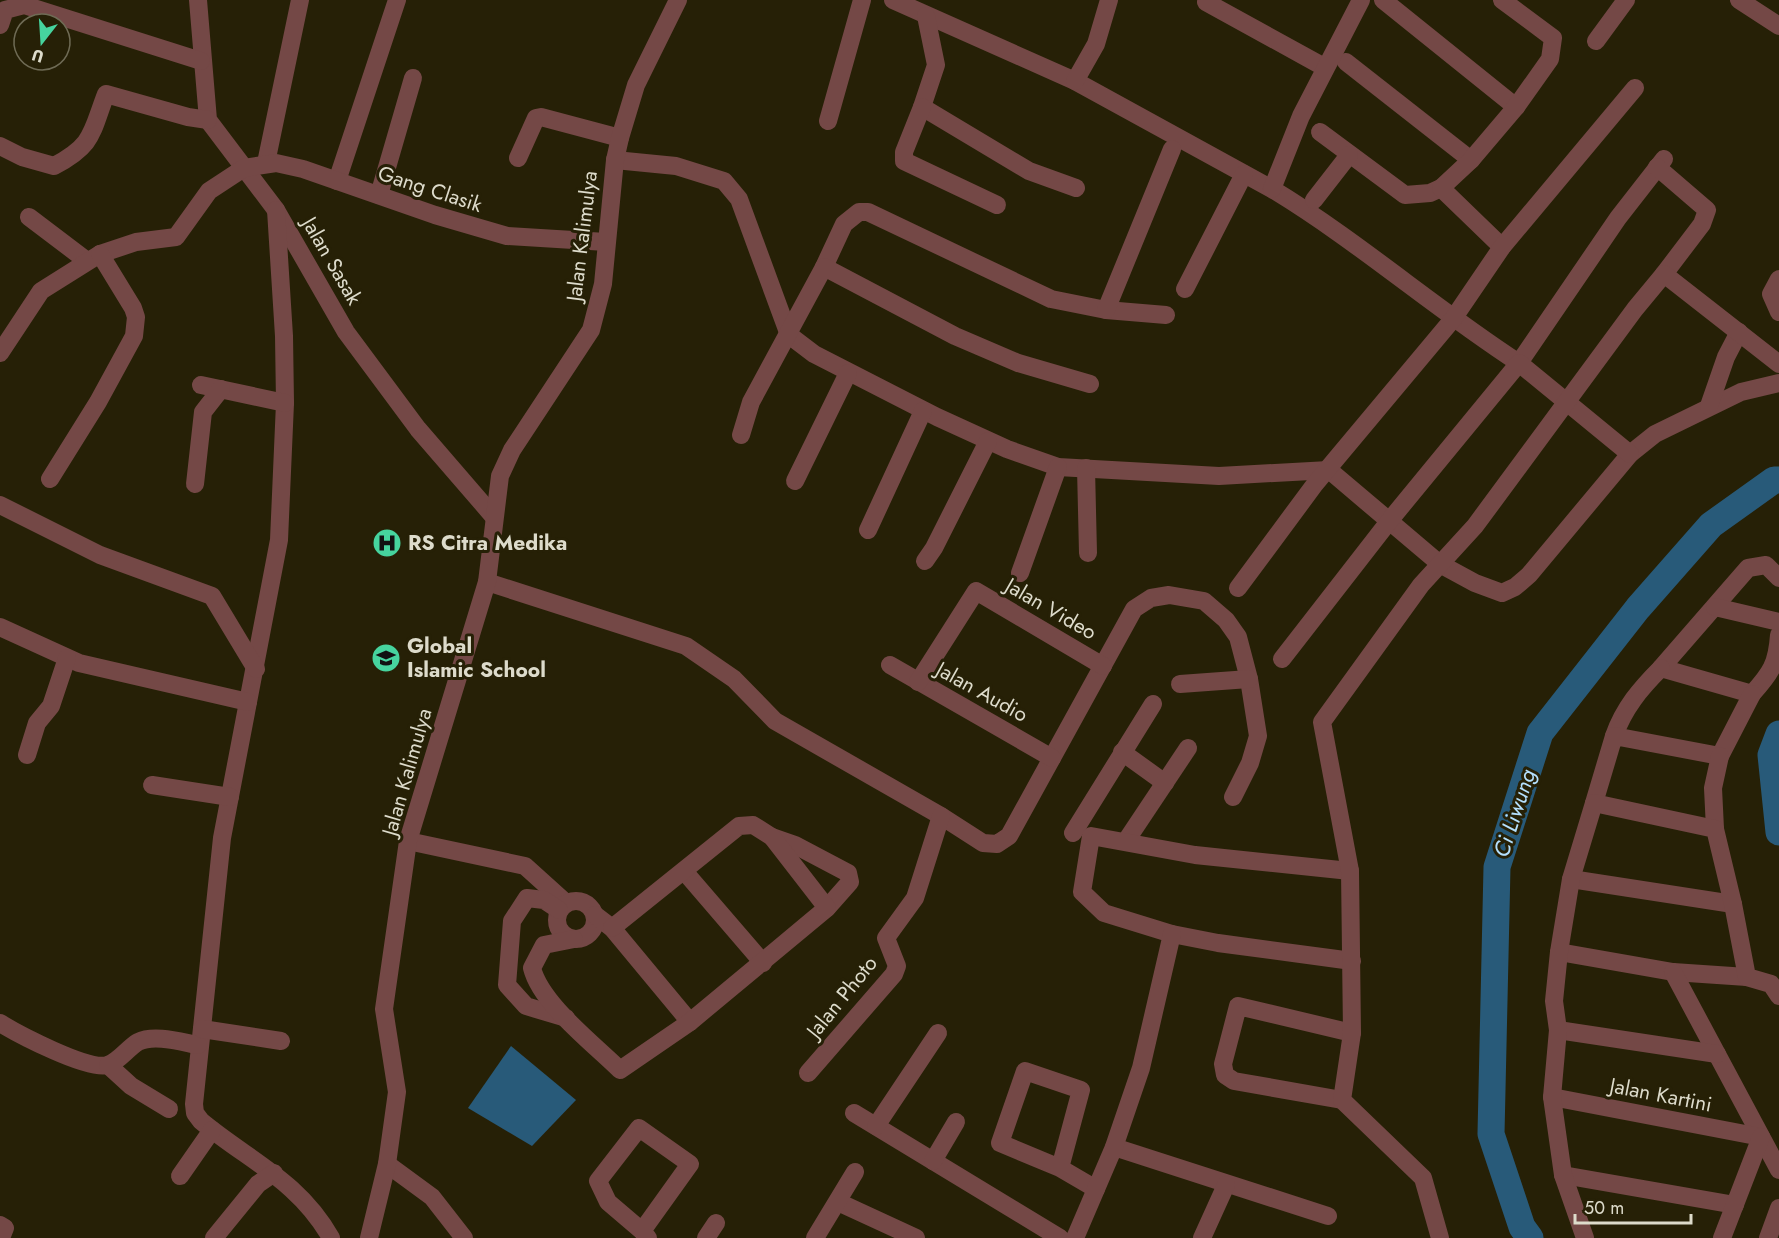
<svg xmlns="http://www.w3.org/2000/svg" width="1779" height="1238" viewBox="0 0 1779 1238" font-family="Jost,sans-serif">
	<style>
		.water { fill: #285a79 }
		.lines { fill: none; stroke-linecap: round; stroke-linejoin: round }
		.river { stroke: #285a79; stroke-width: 27 }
		.minor { stroke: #744846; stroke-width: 18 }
		.labels { text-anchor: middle; stroke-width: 6; stroke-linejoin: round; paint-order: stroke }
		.street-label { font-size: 21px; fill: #dddbcb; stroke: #262006 }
		.poi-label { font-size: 21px; font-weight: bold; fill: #dddbcb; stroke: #262006; text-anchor: start }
		.water-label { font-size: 22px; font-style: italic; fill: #b4e0fe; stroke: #262006 }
	</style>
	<rect width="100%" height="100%" fill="#262006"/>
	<path class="water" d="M511 1046 576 1100 532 1146 468 1108Z"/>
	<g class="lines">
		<g class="river">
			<path d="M1779 734 1771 755 1779 832"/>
			<path d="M1530 1238 1522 1227 1491 1134 1497 867 1540 733 1638 608 1711 525 1774 480H1779"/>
		</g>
		<g class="minor">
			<path d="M198 0 208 120 276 210 346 332 418 429 494 517"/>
			<path d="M893 0 1075 81 1272 189C1358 241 1434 308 1519 363L1618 218 1664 159"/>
			<path d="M1383 0 1516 107"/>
			<path d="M1739 0 1779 26"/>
			<path d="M1206 2 1324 67"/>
			<path d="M926 16 936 65 922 107 1029 171 1076 188"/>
			<path d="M0 25 5 10 24 5 201 61"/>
			<path d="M1596 41 1626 0"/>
			<path d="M1346 62 1471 160"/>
			<path d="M1075 81 1096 44 1109 0"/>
			<path d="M922 107 904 152V161L997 205"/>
			<path d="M828 121 862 0"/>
			<path d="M1320 132 1405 195 1430 193 1441 188"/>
			<path d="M0 146 22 157 54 166C94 145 91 133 106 94L188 117 208 120"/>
			<path d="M518 158 536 118 541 117 620 138"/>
			<path d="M615 160 676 166 724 181 739 199 789 335 814 354 937 417 1007 449 1058 467 1219 476 1329 470 1440 564 1475 583 1502 593 1515 587 1529 575 1630 454 1655 434 1741 392 1779 383"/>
			<path d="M266 163 300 0"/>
			<path d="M1657 167 1707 210 1702 224 1664 274"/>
			<path d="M337 181 397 0"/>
			<path d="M1272 189 1301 116 1361 0"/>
			<path d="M379 195 413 78"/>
			<path d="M1314 200 1349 155"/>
			<path d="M276 210 284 336 285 403 279 540 222 838 194 1104 195 1113 201 1121C249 1161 298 1180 331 1238"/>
			<path d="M29 217 87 261"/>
			<path d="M1502 247 1441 188 1471 160 1516 107 1550 59 1553 38 1502 0"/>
			<path d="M824 267 844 224 859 212H868L1051 299 1106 310 1166 315"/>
			<path d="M1779 279 1771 294 1779 312"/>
			<path d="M1185 289 1244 174"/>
			<path d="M1106 310 1172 149"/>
			<path d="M0 353 41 291 100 254 136 242 176 237 209 191 244 168 276 163 303 169 435 215 507 236 606 242"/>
			<path d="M201 385 285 403"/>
			<path d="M1709 406 1726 357 1739 332"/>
			<path d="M741 435 751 402 824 267 955 336 1018 363 1090 384"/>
			<path d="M1086 468 1088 553"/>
			<path d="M50 479 98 402 134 336 136 317 133 308 100 254"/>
			<path d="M795 481 848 373"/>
			<path d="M195 484 203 412 221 389"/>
			<path d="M0 505 100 555 212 596 256 669"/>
			<path d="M868 530 923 411"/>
			<path d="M925 561 934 548 988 441"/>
			<path d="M1020 573 1058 467"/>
			<path d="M1779 578 1766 565 1748 568 1661 668 1752 694C1771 673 1777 664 1779 635"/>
			<path d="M487 582 686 646 734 679 775 721 941 816 983 843 997 844 1009 836 1134 609 1151 598 1169 595 1204 601 1226 620 1238 637 1249 679 1258 736 1250 763 1233 797"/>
			<path d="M1238 588 1315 484 1453 319 1502 247 1635 88"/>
			<path d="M1715 607 1779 622"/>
			<path d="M0 627 79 663 248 702"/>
			<path d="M1282 659 1390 520 1519 363 1630 454"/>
			<path d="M890 665 1052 758"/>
			<path d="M918 682 976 591 1103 666"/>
			<path d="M1180 684 1249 679"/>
			<path d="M1614 736C1624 708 1640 689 1661 668"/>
			<path d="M1122 752 1165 783"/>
			<path d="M27 755 37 723 51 706 67 658"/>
			<path d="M152 785 230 797"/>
			<path d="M1594 803 1614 736 1720 756 1752 694"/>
			<path d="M1715 829 1713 788 1720 756"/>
			<path d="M1073 833 1153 704"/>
			<path d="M772 837 795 845 848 873 850 882 827 908"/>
			<path d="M408 841 525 866 566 903"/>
			<path d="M1126 841 1188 748"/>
			<path d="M684 871 763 963"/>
			<path d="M1350 871 1195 855 1091 836 1082 892 1104 913 1172 934 1218 943 1352 961"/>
			<path d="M1571 879 1733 904"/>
			<circle cx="576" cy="920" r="19"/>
			<path d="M559 910 544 900 527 898 512 921 507 985 526 1006 566 1018"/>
			<path d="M595 915 612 928 690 1022"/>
			<path d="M574 939 544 945 532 968C541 1004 594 1044 620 1070L690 1022 827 908 772 837 753 825 739 826 612 928"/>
			<path d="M1559 952 1673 972 1747 977"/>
			<path d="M1673 972 1779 1170"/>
			<path d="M0 1023C18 1034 88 1071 108 1065 119 1061 128 1048 138 1042 154 1034 181 1042 198 1045"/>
			<path d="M202 1029 281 1041"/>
			<path d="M1558 1030 1717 1054"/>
			<path d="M108 1065 131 1086 169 1109"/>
			<path d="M808 1073 894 974 897 966 886 938 915 898 941 816"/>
			<path d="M1552 1097 1761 1137"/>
			<path d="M1342 1100 1234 1081 1225 1075 1223 1064 1238 1006 1352 1033"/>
			<path d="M854 1113 1060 1238"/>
			<path d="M876 1126 938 1033"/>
			<path d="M1114 1147 1328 1216"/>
			<path d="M933 1161 956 1122"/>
			<path d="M387 1164 432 1197 464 1238"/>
			<path d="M1060 1168 1000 1143 1025 1071 1081 1090 1060 1168 1096 1189"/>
			<path d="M1563 1175 1735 1205"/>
			<path d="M180 1176 212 1130"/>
			<path d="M838 1202 916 1238"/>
			<path d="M0 1225 5 1228 1 1238"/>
			<path d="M642 1231 608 1202 598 1181 639 1128 690 1164 642 1231 648 1238"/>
			<path d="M214 1238 258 1184 274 1173"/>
			<path d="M369 1238 387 1164 397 1092 384 1009 408 841 487 582 500 476 512 450 591 330 603 284 615 160 620 138 636 85 678 0"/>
			<path d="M706 1238 716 1223"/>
			<path d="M815 1238 855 1172"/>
			<path d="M1075 1238 1114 1147 1141 1068 1172 934"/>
			<path d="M1202 1238 1226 1185"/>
			<path d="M1440 1238 1423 1178 1342 1100 1352 1033 1350 871 1322 722 1421 585 1475 526 1635 309 1664 274 1779 364"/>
			<path d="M1585 1238 1563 1175 1552 1097 1558 1030 1554 1001 1559 952 1571 879 1594 803 1715 829 1733 904 1747 977 1771 984 1779 996"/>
			<path d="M1722 1238 1761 1137"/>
			<path d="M1768 1238 1779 1208"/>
		</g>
	</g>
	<defs>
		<g id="hospital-disc" transform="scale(1.5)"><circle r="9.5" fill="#46d49e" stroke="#262006"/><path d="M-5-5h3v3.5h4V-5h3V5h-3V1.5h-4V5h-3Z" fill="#111"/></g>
		<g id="school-disc" transform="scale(1.5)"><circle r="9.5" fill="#46d49e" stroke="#262006"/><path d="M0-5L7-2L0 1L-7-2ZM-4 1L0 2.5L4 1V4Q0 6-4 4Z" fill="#111"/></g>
	</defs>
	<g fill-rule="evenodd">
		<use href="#hospital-disc" x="387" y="543"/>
		<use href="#school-disc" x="386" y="658"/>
	</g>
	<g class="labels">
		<g class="street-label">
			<text transform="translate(430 189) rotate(18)" y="7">Gang Clasik</text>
			<text transform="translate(582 236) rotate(-83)" y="7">Jalan Kalimulya</text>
			<text transform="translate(332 261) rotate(60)" y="7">Jalan Sasak</text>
			<text transform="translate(1051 609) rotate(30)" y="7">Jalan Video</text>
			<text transform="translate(982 692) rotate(29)" y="7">Jalan Audio</text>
			<text transform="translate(407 772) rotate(-74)" y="7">Jalan Kalimulya</text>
			<text transform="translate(842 997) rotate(-51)" y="7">Jalan Photo</text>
			<text transform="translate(1661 1095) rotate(11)" y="7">Jalan Kartini</text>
		</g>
		<g class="poi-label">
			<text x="408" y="550">RS Citra Medika</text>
			<text x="407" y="653">Global<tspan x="407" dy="24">Islamic School</tspan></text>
		</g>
		<g class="water-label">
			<text transform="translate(1514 813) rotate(-72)" y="8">Ci Liwung</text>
		</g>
	</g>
	<g transform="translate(42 42) rotate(197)"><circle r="28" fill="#262006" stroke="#6f6b55" stroke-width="1.5"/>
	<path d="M0-4.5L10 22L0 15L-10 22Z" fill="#46d49e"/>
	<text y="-9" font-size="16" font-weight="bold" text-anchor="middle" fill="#dddbcb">U</text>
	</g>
	<path d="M1575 1214v9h116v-9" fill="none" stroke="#dddbcb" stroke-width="3"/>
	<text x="1584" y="1214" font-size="18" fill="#dddbcb" stroke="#262006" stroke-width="4.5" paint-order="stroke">50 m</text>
</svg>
